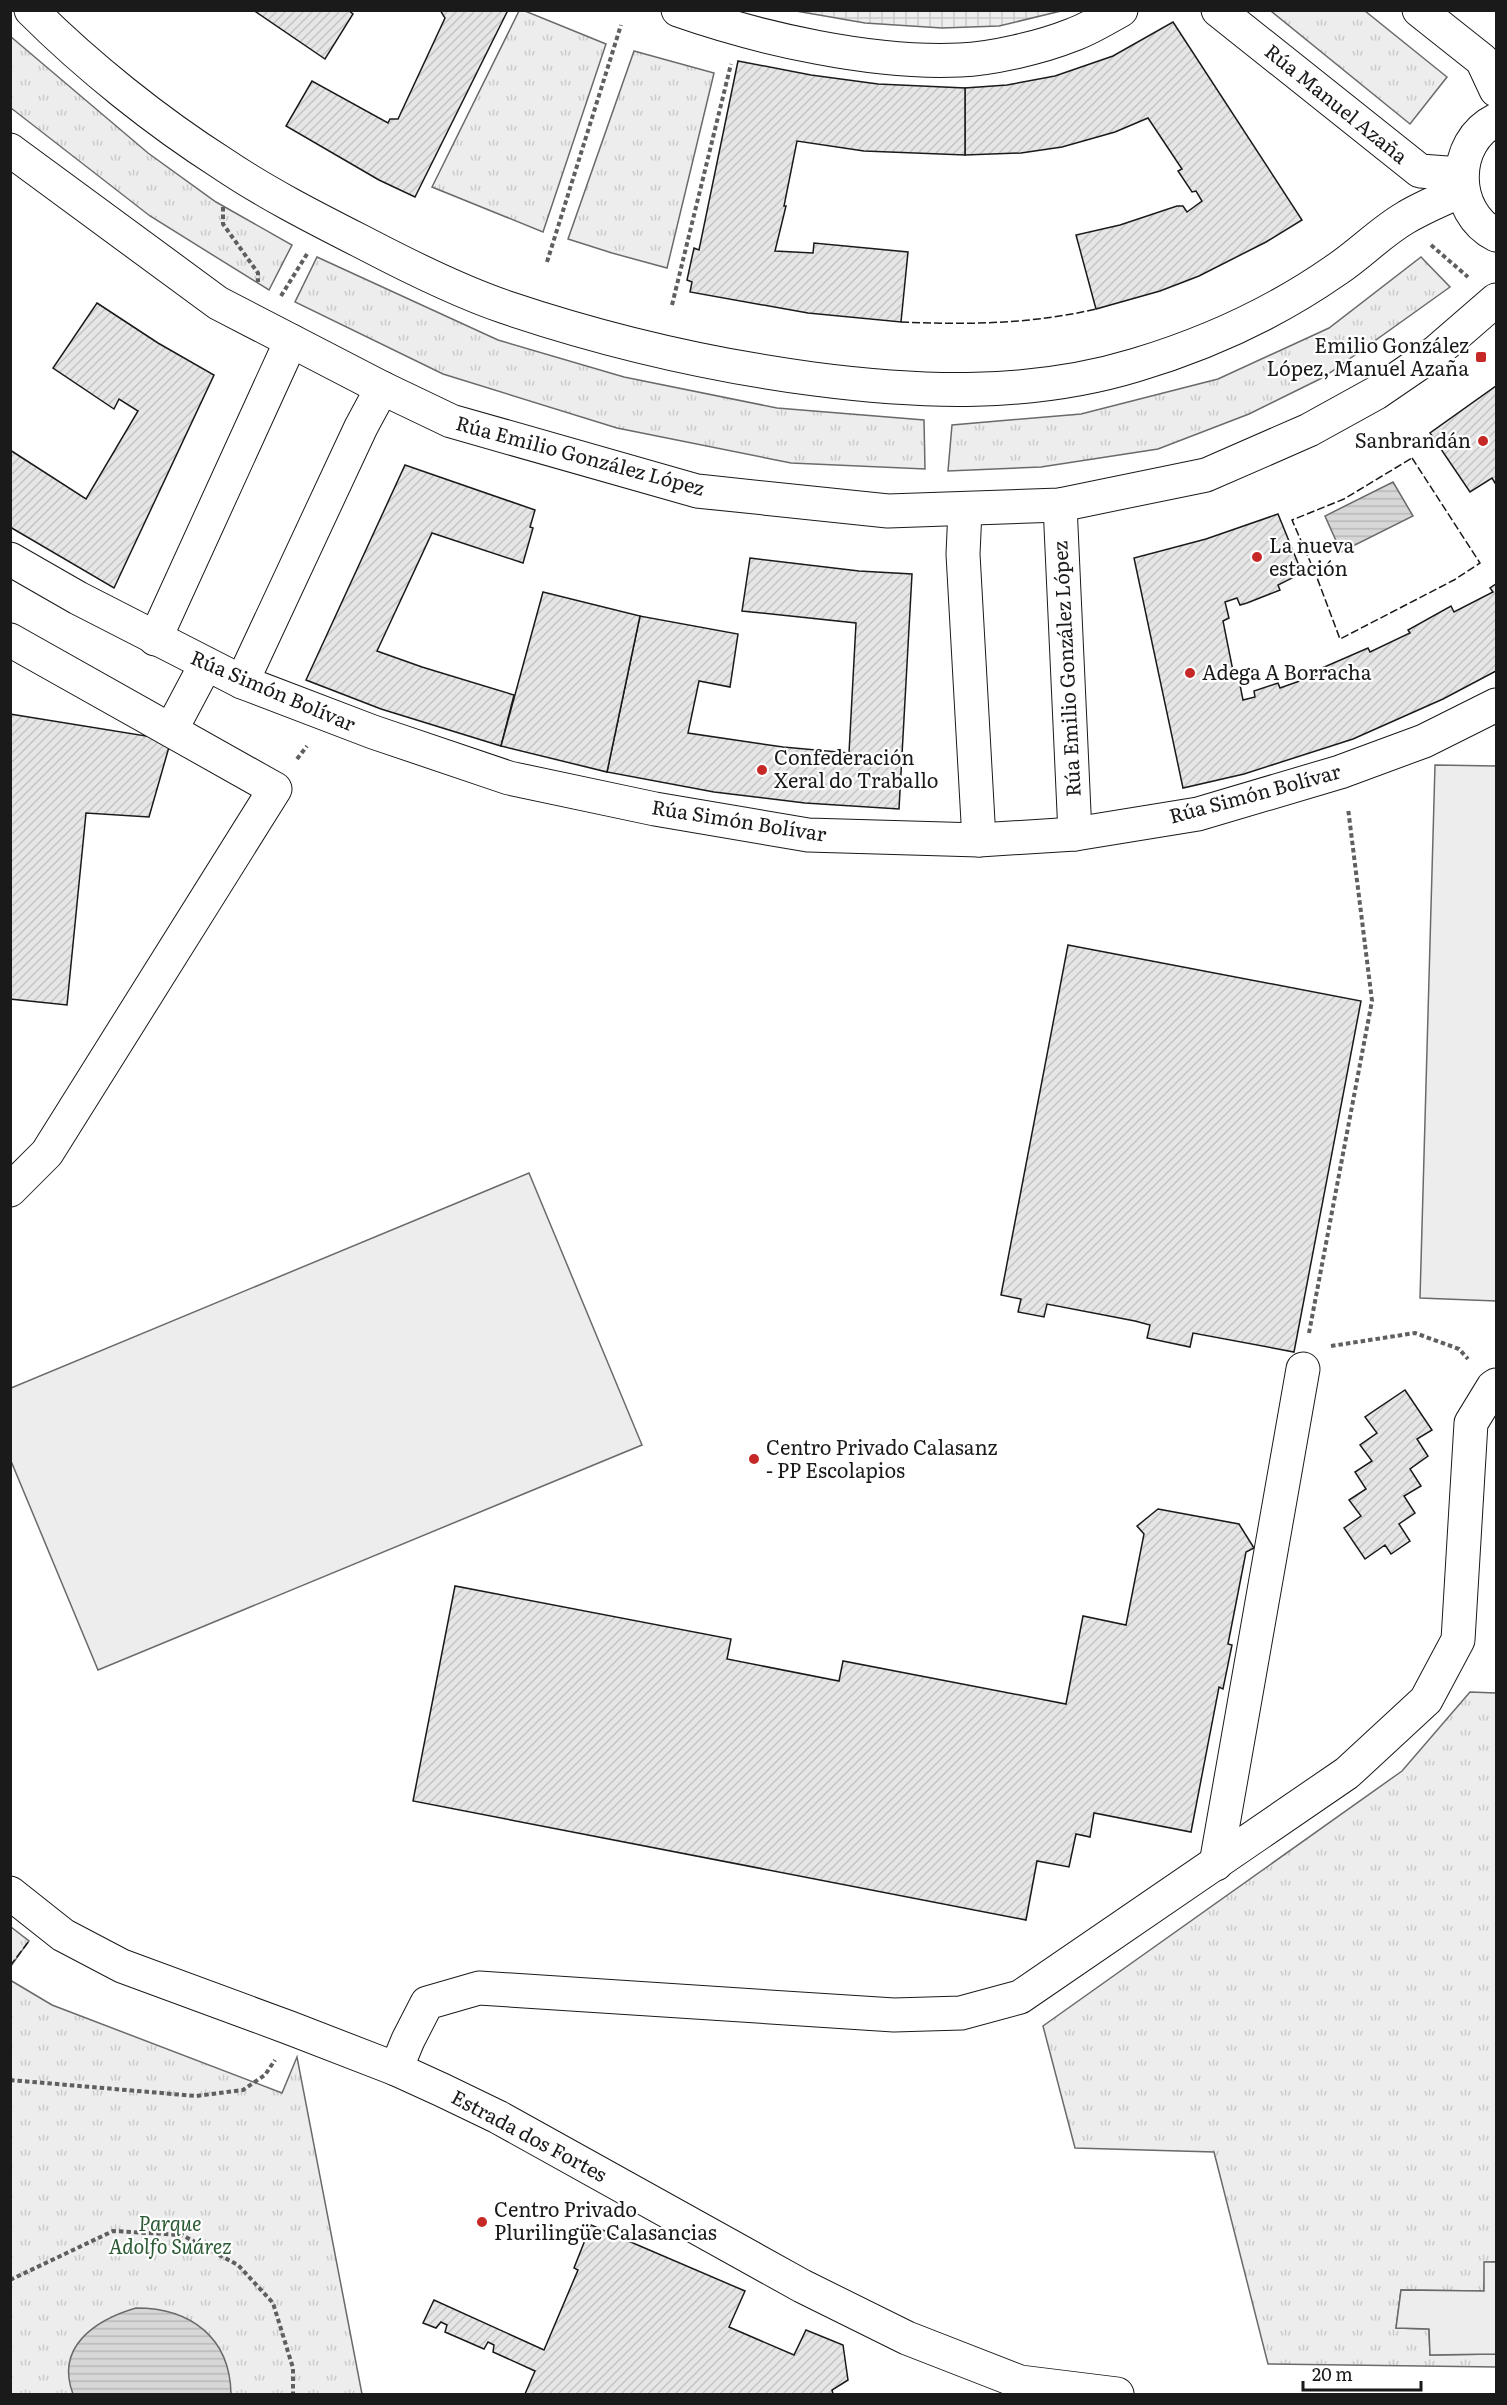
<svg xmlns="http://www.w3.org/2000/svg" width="1507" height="2405" viewBox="0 0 1507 2405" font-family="Literata,serif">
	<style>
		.grass { fill: url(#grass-tufts); stroke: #6a6a6a; stroke-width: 1.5 }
		.built { fill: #ededed; stroke: #6a6a6a; stroke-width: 1.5 }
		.plaza { fill: url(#plaza-grid); stroke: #6a6a6a; stroke-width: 1.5 }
		.water { fill: url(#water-rules); stroke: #6a6a6a; stroke-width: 1.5 }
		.building { fill: url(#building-hatch); stroke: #1a1a1a; stroke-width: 1.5 }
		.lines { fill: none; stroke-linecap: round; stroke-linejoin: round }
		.minor-casing { stroke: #1a1a1a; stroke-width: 35 }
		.path { stroke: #5f5f5f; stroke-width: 4; stroke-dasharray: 4.5 3; stroke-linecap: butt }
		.minor { stroke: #fff; stroke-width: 33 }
		.fence { stroke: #1a1a1a; stroke-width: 1.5; stroke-dasharray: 8 3; stroke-linecap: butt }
		.poi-dot { fill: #c62828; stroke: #fff; stroke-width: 2 }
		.labels { text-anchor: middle; stroke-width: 4.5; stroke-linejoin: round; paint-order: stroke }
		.street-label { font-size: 20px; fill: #1a1a1a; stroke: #fff }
		.poi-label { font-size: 20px; fill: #1a1a1a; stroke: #fff; text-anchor: start }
		.park-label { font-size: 20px; font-style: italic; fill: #2b5a34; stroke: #fff }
	</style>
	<defs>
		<pattern id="grass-tufts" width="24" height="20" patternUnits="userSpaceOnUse" patternTransform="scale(1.5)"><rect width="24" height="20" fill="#ededed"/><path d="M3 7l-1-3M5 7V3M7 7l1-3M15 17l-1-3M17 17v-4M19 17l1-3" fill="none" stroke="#cbcbcb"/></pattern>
		<pattern id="plaza-grid" width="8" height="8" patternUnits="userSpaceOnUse" patternTransform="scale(1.5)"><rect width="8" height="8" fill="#ededed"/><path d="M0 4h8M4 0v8" fill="none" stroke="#cbcbcb"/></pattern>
		<pattern id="water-rules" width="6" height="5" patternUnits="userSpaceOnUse" patternTransform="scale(1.5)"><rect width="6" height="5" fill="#d7d7d7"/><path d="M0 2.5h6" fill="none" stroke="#b8b8b8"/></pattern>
		<pattern id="building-hatch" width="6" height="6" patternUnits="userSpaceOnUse" patternTransform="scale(1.5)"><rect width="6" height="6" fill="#e6e6e6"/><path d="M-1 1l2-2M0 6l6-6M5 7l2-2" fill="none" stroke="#c5c5c5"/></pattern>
	</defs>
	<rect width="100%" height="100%" fill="#fff"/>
	<g class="grass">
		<path d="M519 11H525L606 44 543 232 432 187Z"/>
		<path d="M1271 11H1365L1447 77 1410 124Z"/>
		<path d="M10 36 148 153 216 202 292 245 269 290 150 216 11 108Z"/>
		<path d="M634 51 714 73 667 268 612 253 568 239Z"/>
		<path d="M317 257 498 340 624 377 777 408 924 420 925 469 791 463 617 428 443 374 295 302Z"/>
		<path d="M1421 257 1450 287 1324 377 1249 414 1158 449 1041 467 948 471 952 425 1081 414 1218 379 1329 328Z"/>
		<path d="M1470 1692 1496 1693V2262H1485L1484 2291 1401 2290 1396 2328 1429 2329 1430 2355 1496 2354V2367L1268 2364 1214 2152 1075 2148 1043 2026 1402 1771Z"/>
		<path d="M11 1927 29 1941 11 1966Z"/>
		<path d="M10 1980 52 2005 282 2093 297 2057 362 2394H11Z"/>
	</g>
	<g class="built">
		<path d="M1435 765 1496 766V1301L1420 1298Z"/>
		<path d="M529 1173 642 1445 98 1670 11 1461V1388Z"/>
		<path d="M1484 2262H1496V2354L1430 2355 1429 2329 1396 2328 1401 2290 1484 2291Z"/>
	</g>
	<path class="plaza" d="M796 11H1061L999 26 942 28 865 23Z"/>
	<g class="water">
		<path d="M1393 482 1413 516 1341 552 1325 516Z"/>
		<path d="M136 2308C190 2308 230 2337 231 2394H73C55 2347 95 2320 136 2308Z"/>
	</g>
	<g class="building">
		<path d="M253 10H348L353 14 325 59Z"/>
		<path d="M440 10H508L415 197 379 180 286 126 312 81 388 123 390 119H398L445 18Z"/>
		<path d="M1173 22 1302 220 1266 242 1199 276 1160 291 1096 309 1076 235 1120 225 1177 206H1183L1187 212 1202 201 1196 191 1192 192 1178 171 1182 169 1148 118 1115 132 1062 147 1021 153 965 155V88L1007 85 1055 76 1113 56Z"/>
		<path d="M738 61 811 75 878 84 965 88V155L864 151 797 141 784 206H786L775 251 813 253 814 243 908 252 901 322 808 313 690 292 692 282 687 280 694 248 699 250Z"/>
		<path d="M97 303 158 343 214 375 114 588 10 527V450L86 499 138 411 119 399 114 409 53 368Z"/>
		<path d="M1496 386V482L1495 483 1492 478 1470 492 1430 433Z"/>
		<path d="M405 465 535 510 530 527 533 528 523 563 432 533 377 651 422 667 514 695 501 746 381 709 306 680Z"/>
		<path d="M1278 514 1302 573 1278 585 1280 590 1247 603 1240 605 1237 598 1225 602 1229 618 1223 621 1235 681 1239 680 1243 700 1255 697 1254 691 1278 683 1280 688 1322 673V668L1368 648 1370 652 1410 633 1408 630 1451 606 1454 612 1493 592 1490 588 1496 584V671L1443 699 1353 739 1244 774 1183 788 1134 558 1206 539Z"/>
		<path d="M750 558 859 571 912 574 899 809 805 803 714 792 607 772 640 616 738 634 730 687 699 681 688 733 783 747 849 753 856 623 742 611Z"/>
		<path d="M543 592 640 616 607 772 501 746Z"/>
		<path d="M10 714 171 740 149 817 86 813 67 1005 10 999Z"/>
		<path d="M1068 945 1361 1001 1294 1352 1193 1333 1190 1347 1147 1338 1150 1325 1135 1321 1047 1304 1044 1317 1018 1312 1021 1299 1001 1295Z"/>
		<path d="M1405 1390 1432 1430 1417 1439 1428 1456 1410 1469 1421 1486 1404 1496 1415 1513 1399 1524 1410 1541 1391 1554 1385 1545 1365 1559 1344 1528 1361 1516 1349 1500 1366 1489 1355 1472 1372 1461 1360 1445 1377 1433 1365 1417Z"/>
		<path d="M1158 1509 1239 1524 1254 1548 1246 1552 1228 1644 1232 1645 1223 1689 1219 1687 1191 1832 1094 1813 1090 1837 1076 1834 1069 1867 1037 1861 1026 1920 413 1801 455 1586 731 1639 727 1659 839 1681 843 1661 1066 1704 1083 1616 1126 1625 1144 1534 1137 1526Z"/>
		<path d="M591 2225 745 2291 729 2327 794 2355 806 2330 843 2345 848 2380 832 2390 833 2394H525L535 2371 493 2352 494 2345 488 2342 484 2349 445 2332 447 2325 441 2322 436 2328 423 2323 434 2300 544 2350 578 2270 574 2268Z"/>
	</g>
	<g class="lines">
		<g class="minor-casing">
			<g id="minor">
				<path d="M31 10C87 66 157 122 223 164 269 195 319 220 368 245 412 268 458 291 505 307 606 341 709 365 814 379 921 393 1031 397 1136 365 1206 344 1276 312 1336 270 1360 254 1381 232 1405 218 1423 207 1444 199 1462 190"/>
				<path d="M678 10C761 39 873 64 960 60 992 59 1042 47 1072 35 1089 29 1105 19 1121 10"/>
				<path d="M1218 10 1420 171 1461 174"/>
				<path d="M1419 10 1482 60 1496 90"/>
				<path d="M1496 120C1451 142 1451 212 1496 235"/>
				<path d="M10 150 218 303 382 388 451 421 697 491 888 511 1060 505 1206 475 1309 430 1376 393 1436 352 1496 300"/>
				<path d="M1060 505 1075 834"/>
				<path d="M965 510 963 554 979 840"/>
				<path d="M10 559 78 598 242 682 373 732 509 778 655 809 808 835 979 840 1075 834 1198 814 1340 772 1424 741 1496 705"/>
				<path d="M155 639 291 341"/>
				<path d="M10 640 275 789 47 1153 10 1190"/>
				<path d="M242 682 361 427 382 388"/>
				<path d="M171 730 206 664"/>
				<path d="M1216 1864 1303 1369"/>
				<path d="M10 1893 63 1935 122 1966 290 2028 396 2069 442 2090 498 2117 802 2286 907 2338 1020 2382 1117 2394"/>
				<path d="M396 2069 408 2040 427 2003 479 1988 894 2015 961 2013 1020 1997 1347 1773 1426 1700 1458 1640 1471 1423 1493 1387 1496 1385"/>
			</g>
		</g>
		<g class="path">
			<path d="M223 207V224L258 273V282"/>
			<path d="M1431 245 1468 277"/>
			<path d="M547 262 621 25"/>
			<path d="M281 296 307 254"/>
			<path d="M672 305 731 64"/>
			<path d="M297 759 307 746"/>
			<path d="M1309 1333 1372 1001 1348 808"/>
			<path d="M1331 1346 1415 1333 1459 1349 1468 1359"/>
			<path d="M10 2080 196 2096 243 2090 265 2075 275 2060"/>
			<path d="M10 2280 113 2231 182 2235 238 2265 273 2303 293 2368V2394"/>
		</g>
		<use href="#minor" class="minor"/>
		<g class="fence">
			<path d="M901 322C967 325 1032 324 1096 309"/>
			<path d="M1412 458 1480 563 1454 580 1340 639 1316 575 1292 520 1344 499Z"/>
			<path d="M10 1966 29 1941"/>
		</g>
	</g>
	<g class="poi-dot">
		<rect x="1475" y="351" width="12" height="12" rx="3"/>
		<circle cx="1483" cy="441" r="6"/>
		<circle cx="1257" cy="557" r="6"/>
		<circle cx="1190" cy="673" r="6"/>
		<circle cx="762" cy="770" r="6"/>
		<circle cx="754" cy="1459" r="6"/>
		<circle cx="482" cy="2222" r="6"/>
	</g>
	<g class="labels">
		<g class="street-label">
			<text transform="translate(1336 104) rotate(39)" y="7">Rúa Manuel Azaña</text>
			<text transform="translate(580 456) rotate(15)" y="7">Rúa Emilio González López</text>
			<text transform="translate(1067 669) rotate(-93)" y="7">Rúa Emilio González López</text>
			<text transform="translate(273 691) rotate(23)" y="7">Rúa Simón Bolívar</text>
			<text transform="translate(1255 794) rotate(-15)" y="7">Rúa Simón Bolívar</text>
			<text transform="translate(739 821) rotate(9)" y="7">Rúa Simón Bolívar</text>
			<text transform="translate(529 2136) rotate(28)" y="7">Estrada dos Fortes</text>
		</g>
		<g class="poi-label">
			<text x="1469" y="353" text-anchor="end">Emilio González<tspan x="1469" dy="23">López, Manuel Azaña</tspan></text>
			<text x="1471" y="448" text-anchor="end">Sanbrandán</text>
			<text x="1269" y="553">La nueva<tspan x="1269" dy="23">estación</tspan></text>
			<text x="1202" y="680">Adega A Borracha</text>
			<text x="774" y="765">Confederación<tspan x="774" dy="23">Xeral do Traballo</tspan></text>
			<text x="766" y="1455">Centro Privado Calasanz<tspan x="766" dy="23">- PP Escolapios</tspan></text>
			<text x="494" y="2217">Centro Privado<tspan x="494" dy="23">Plurilingüe Calasancias</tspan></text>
		</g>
		<g class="park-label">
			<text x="170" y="2231">Parque<tspan x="170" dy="23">Adolfo Suárez</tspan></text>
		</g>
	</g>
	<rect width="1507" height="2405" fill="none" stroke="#1a1a1a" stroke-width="24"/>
	<path d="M1303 2381v9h118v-9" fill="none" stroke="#1a1a1a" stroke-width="3"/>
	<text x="1312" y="2381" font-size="18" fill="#1a1a1a" stroke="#ffffff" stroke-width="4.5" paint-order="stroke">20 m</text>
</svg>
